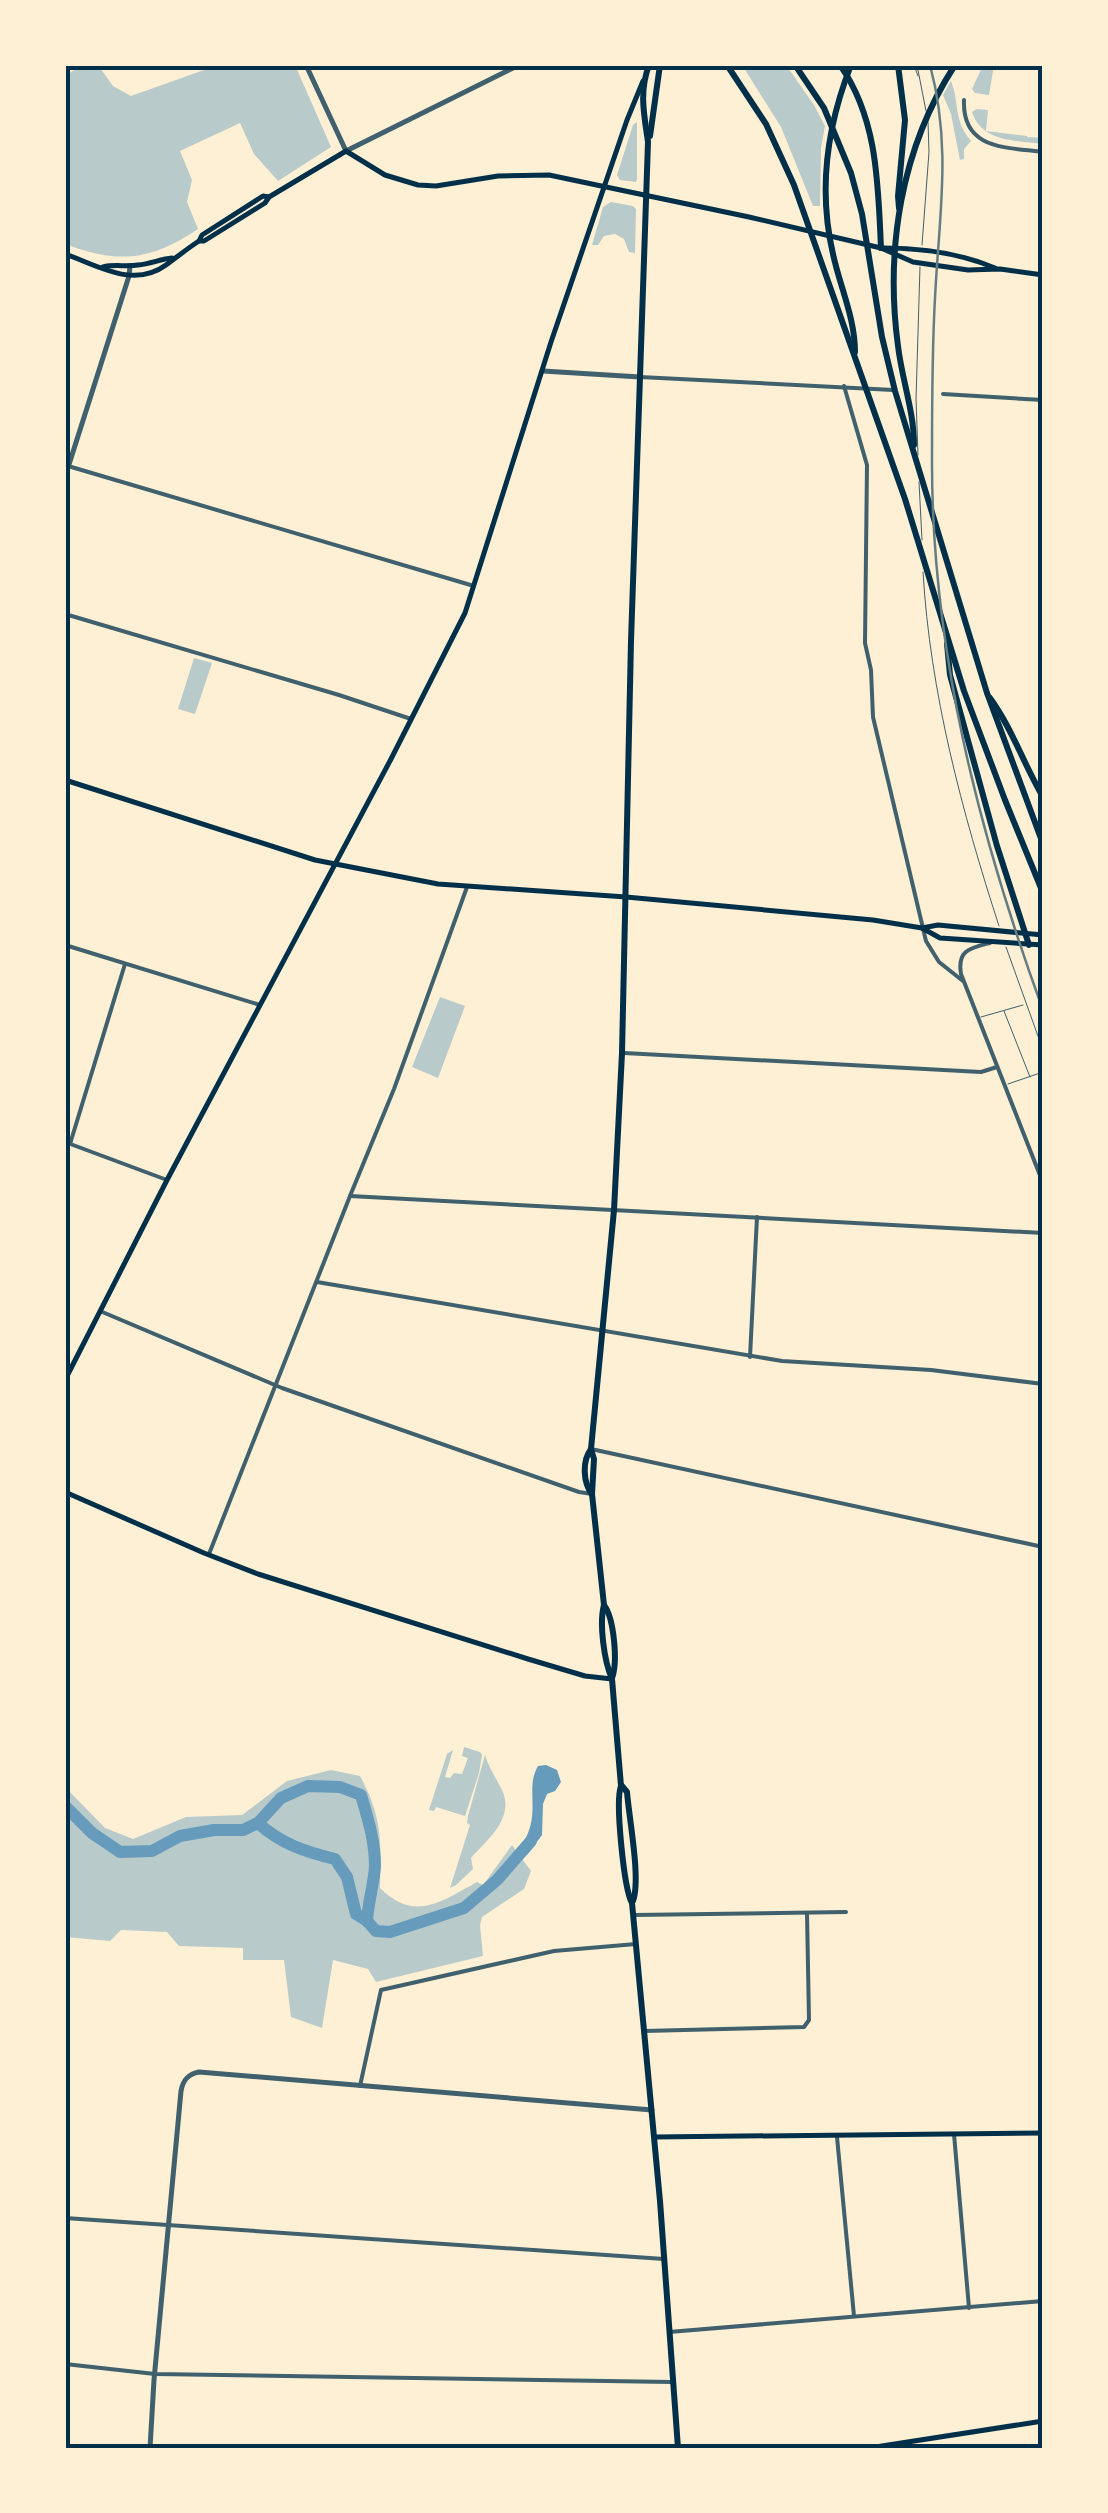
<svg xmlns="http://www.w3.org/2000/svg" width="1108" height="2513" viewBox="0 0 1108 2513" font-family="Lato,sans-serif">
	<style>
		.green { fill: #b9caca }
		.water { fill: #669bbc }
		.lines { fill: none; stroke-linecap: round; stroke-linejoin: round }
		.river { stroke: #669bbc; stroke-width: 12 }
		.service { stroke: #3f606c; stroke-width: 1 }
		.minor { stroke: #3f606c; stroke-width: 4 }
		.tertiary { stroke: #3f606c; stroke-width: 5 }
		.secondary { stroke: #003049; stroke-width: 5 }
		.primary { stroke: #003049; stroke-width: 6 }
		.motorway { stroke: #003049; stroke-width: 6 }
		.rail { stroke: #657d81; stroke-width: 2.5 }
		.neatline { fill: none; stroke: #003049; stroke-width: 4 }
	</style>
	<rect width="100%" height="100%" fill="#fdf0d5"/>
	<g class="green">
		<path d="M82 65H98L113 86 131 96 218 65H295L331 147 278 181 254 154 240 123 180 151 192 180 187 202 198 229C150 261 119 264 65 244V76Z"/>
		<path d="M742 65H786L814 105 825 126 821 148 820 206H813L781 127Z"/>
		<path d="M983 65H994L989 95 975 93 972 89Z"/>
		<path d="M951 81C960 104 953 120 971 141L964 149V159L960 160 951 114 943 95Z"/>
		<path d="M977 109 988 110 986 131 1027 136 1028 138 1029 137 1043 138V144C1017 140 982 143 972 112Z"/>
		<path d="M637 122V179L636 182 620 180 617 175 633 125Z"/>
		<path d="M611 202 633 206 636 209 635 253 629 252 624 239 615 234 604 236 598 245H592L603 207Z"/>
		<path d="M194 658 212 663 195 714 178 709Z"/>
		<path d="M440 997 465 1006 438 1078 412 1067Z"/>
		<path d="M464 1747 480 1752 482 1755 479 1773 465 1816 436 1807 434 1811 429 1810 447 1754 453 1750 445 1777 450 1778 454 1773 462 1774 468 1758 462 1756Z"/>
		<path d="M485 1755C488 1766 496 1778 502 1790 515 1818 488 1839 471 1858L473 1869 456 1885 450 1888 470 1825 467 1823 468 1816Z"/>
		<path d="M331 1770 360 1776C383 1818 381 1842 380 1888 415 1923 442 1901 477 1882L483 1885 512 1845 531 1871 524 1889 482 1917 480 1925 483 1956 376 1982 368 1969 333 1960 322 2028 291 2017 284 1960H243V1948L179 1946 167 1932 121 1930 110 1941 65 1937V1787L105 1828 133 1839 186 1817 242 1815 287 1781Z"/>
	</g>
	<path class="water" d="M546 1765 557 1770 561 1782 555 1791 547 1794 543 1804 542 1835 527 1855 521 1846C543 1814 524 1790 538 1766Z"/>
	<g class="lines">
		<g class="river">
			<path d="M65 1806 92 1833 120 1852 152 1851 180 1836 214 1830H243L258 1823 281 1798 308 1786 340 1787 361 1795C368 1819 375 1841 375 1866 374 1884 368 1902 367 1921L376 1931 390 1932 464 1908 497 1880 531 1841"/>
			<path d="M258 1823C281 1844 306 1852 335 1859L347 1877 356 1914 367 1921"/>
		</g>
		<g class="service">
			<path d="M914 65 918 76"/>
			<path d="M917 65 926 111"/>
			<path d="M922 245 929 152 928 122"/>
			<path d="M918 455 916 399 920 267"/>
			<path d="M919 482 922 540"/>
			<path d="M923 572C930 692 962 812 999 926"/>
			<path d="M1006 947 1043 1050"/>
			<path d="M1004 1011 1030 1077"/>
			<path d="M981 1017 1023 1005"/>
			<path d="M1008 1084 1043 1072"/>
		</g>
		<g class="minor">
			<path d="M964 100C962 150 1006 147 1043 152"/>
			<path d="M640 377 893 390"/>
			<path d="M844 386 867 465 865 643 871 670 873 717 926 941 939 962 963 981"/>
			<path d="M943 394 1043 400"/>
			<path d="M68 466 474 586"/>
			<path d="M65 614 339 695 411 719"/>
			<path d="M990 943C970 948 957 950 961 974L1043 1183"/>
			<path d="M65 945 260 1005"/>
			<path d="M624 1053 981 1072 997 1067"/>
			<path d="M65 1142 167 1180"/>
			<path d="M70 1144 125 964"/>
			<path d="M350 1196 1043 1233"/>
			<path d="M317 1282 782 1361 931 1370 1043 1384"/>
			<path d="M100 1311 282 1388 579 1492 592 1494"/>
			<path d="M750 1357 757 1217"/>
			<path d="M591 1449 1043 1547"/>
			<path d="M209 1554 350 1196 394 1089 467 887"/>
			<path d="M634 1915 846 1912"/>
			<path d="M644 2031 804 2027 809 2020 807 1913"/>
			<path d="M360 2086 381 1990 554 1951 636 1944"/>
			<path d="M954 2134 969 2308"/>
			<path d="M837 2137 854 2316"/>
			<path d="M65 2218 664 2259"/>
			<path d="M669 2332 1043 2301"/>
			<path d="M65 2364 155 2374 672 2382"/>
		</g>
		<g class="tertiary">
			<path d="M306 65 346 151 519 65"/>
			<path d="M543 371 640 377"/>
			<path d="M65 477 129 276 130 266"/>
			<path d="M150 2448 154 2380 181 2091C183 2080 188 2074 199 2072L652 2110"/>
		</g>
		<g class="secondary">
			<path d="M199 241 202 235 263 196 269 197 346 151 385 175 418 185 436 186 498 176 549 175 749 217 881 248 913 262 968 270 1000 269 1043 275"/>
			<path d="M884 248C922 248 960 253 995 268"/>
			<path d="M65 254C97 265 133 289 166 265 177 257 188 248 199 241H204L265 203 269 197"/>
			<path d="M103 267C114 264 126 267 138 265 150 264 161 259 172 258"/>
			<path d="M65 780 315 860 438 884 626 897 873 920 922 928 938 925 1043 935"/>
			<path d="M922 928 940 938 1043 945"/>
			<path d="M65 1380 167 1180 391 759 465 613 551 342 627 120 643 81"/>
			<path d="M65 1492 204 1553 258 1574 528 1659 585 1676 612 1679"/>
			<path d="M654 2137 1043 2133"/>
			<path d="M869 2448 1043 2421"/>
		</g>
		<g class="primary">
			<path d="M650 136 660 65"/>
			<path d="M591 1449 594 1459 592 1494 604 1605C599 1623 604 1661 612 1679L621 1786C615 1801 624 1889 632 1903L660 2201 678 2448"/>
			<path d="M592 1494C583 1483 582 1461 591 1449L614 1210 622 1053 631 641 648 142C644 114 639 92 649 65"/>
			<path d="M604 1605C614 1618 618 1662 612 1678"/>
			<path d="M622 1786 627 1792C629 1818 641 1879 633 1901"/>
		</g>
		<g class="motorway">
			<path d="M727 65 766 124 794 185 905 499 964 691 1005 800 1043 893"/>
			<path d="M795 65 824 108 851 173 862 214 882 337 895 391 987 693 1043 844"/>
			<path d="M840 65C878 119 878 185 881 248"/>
			<path d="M851 65C827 126 818 190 833 254 840 287 855 318 855 352"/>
			<path d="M898 65 905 120 898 196 899 208"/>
			<path d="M914 445C914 411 902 380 898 346 885 249 901 148 955 65"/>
			<path d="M947 644 950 675 997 846 1029 945"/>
			<path d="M990 698C1012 728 1024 765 1043 797"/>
		</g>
		<path class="rail" d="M930 65C952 147 939 215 935 298 932 351 932 404 932 457 931 647 978 832 1043 1010"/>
	</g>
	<rect width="1108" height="2513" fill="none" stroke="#fdf0d5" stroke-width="135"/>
	<rect x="68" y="68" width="972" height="2378" class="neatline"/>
</svg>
